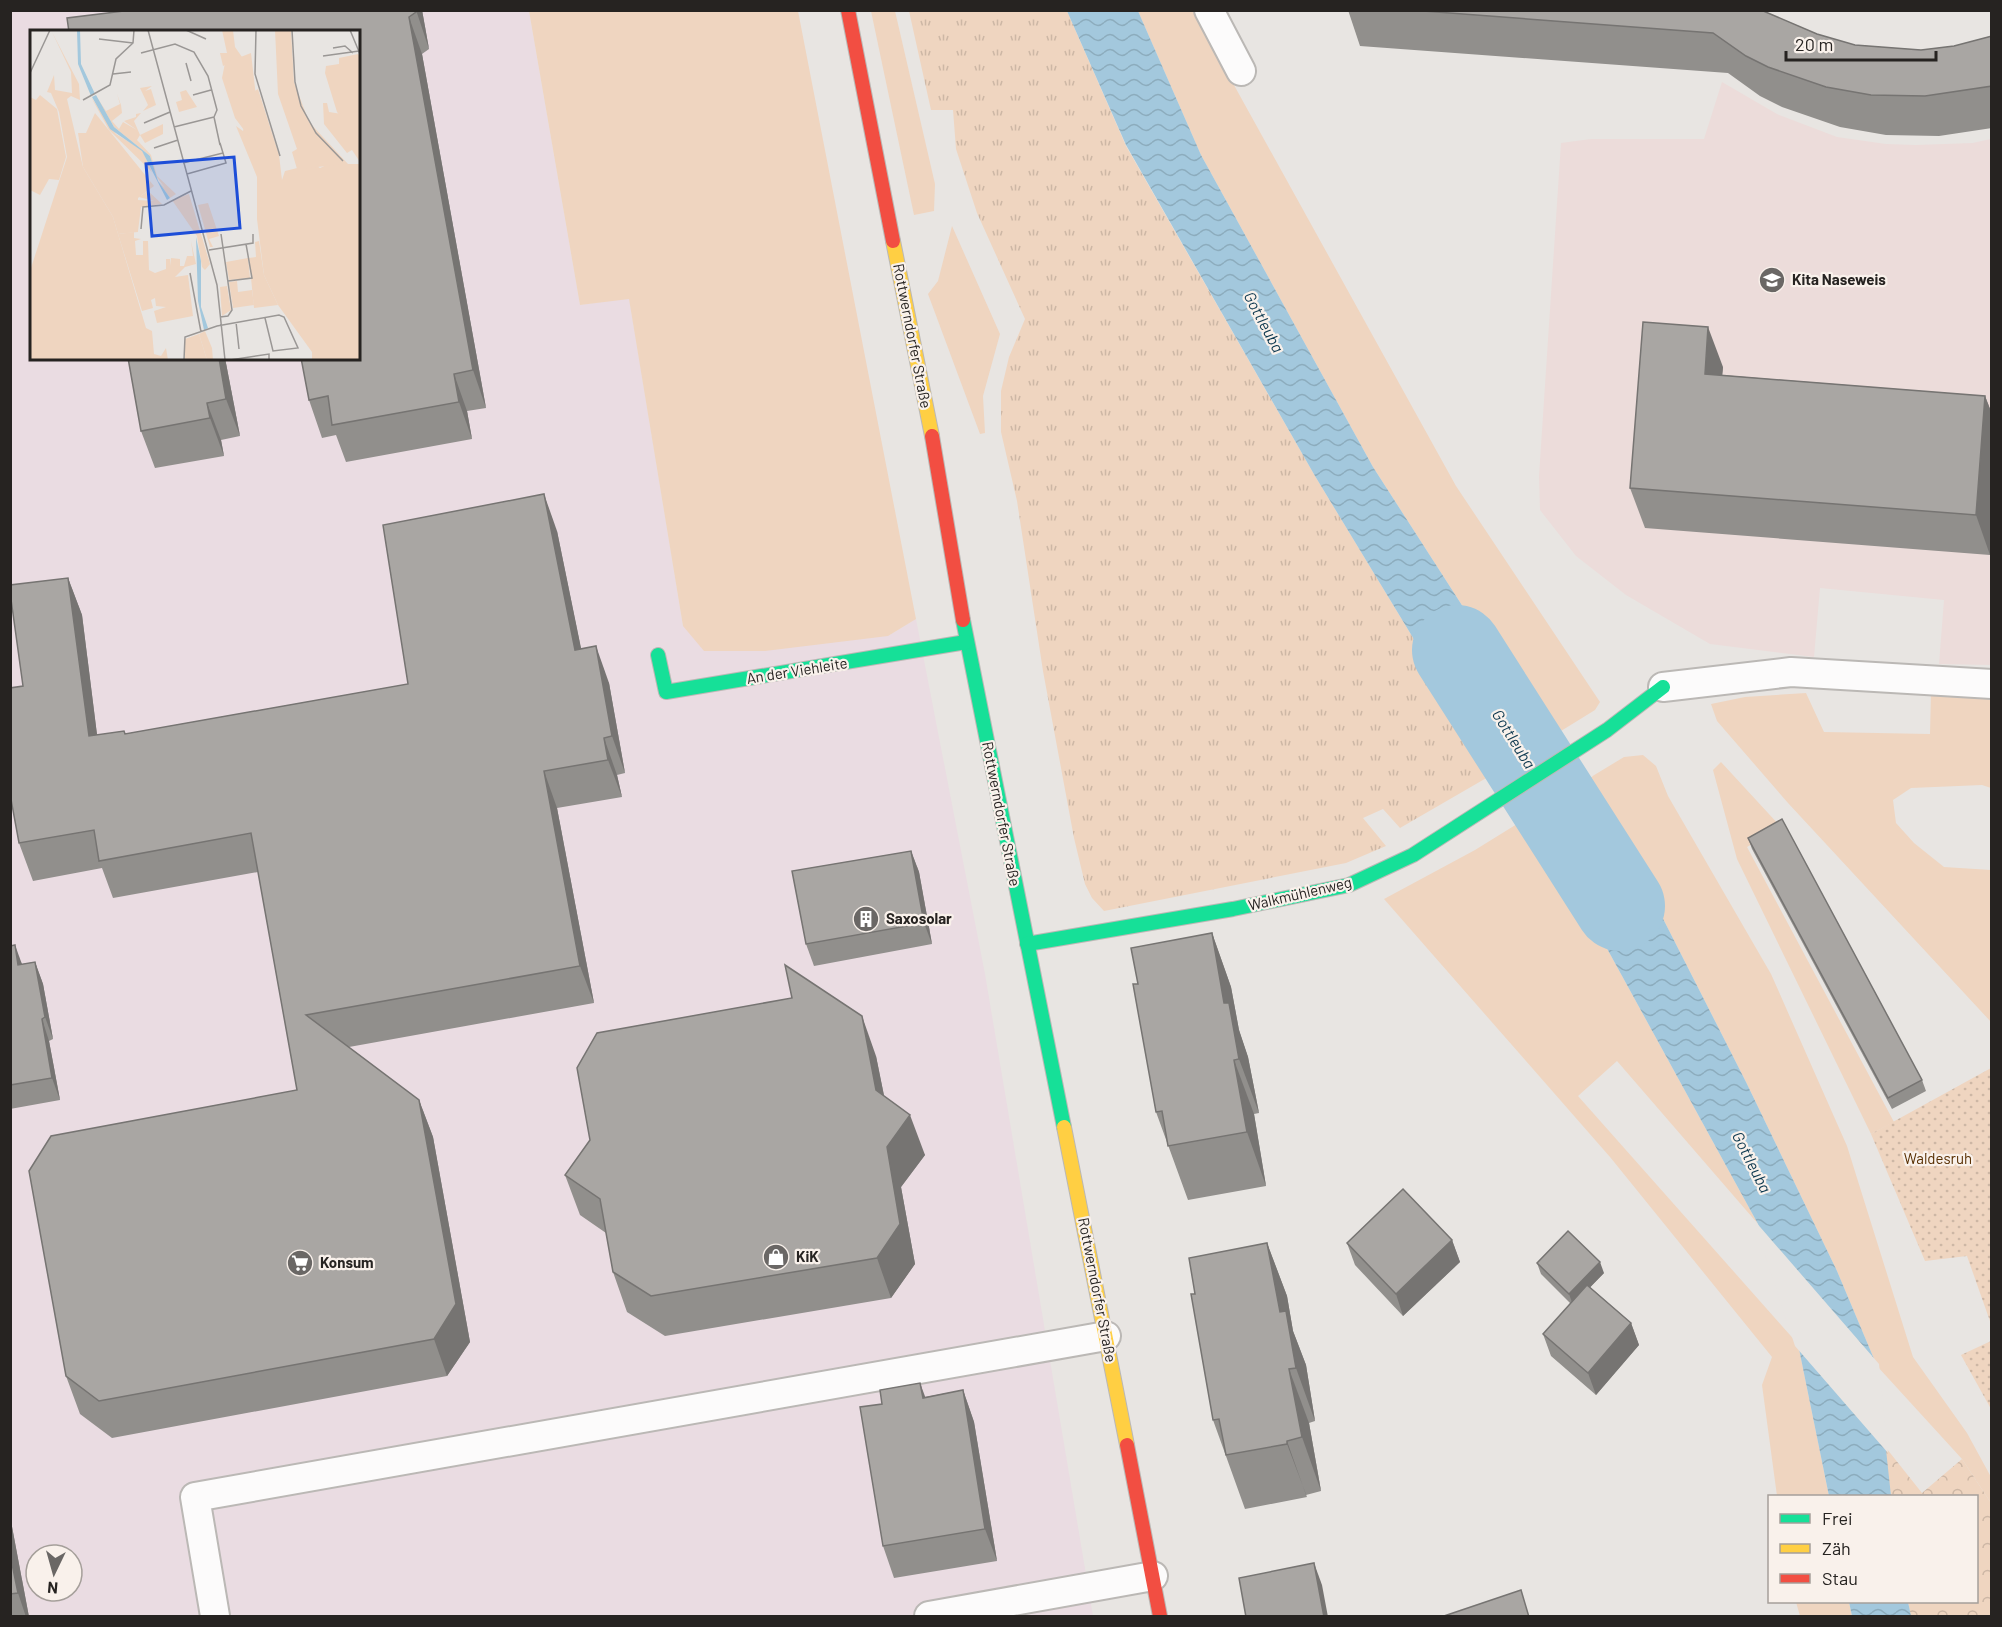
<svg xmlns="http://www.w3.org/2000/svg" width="2002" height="1627" viewBox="0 0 2002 1627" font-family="Barlow,sans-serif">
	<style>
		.commercial { fill: #eadce2; fill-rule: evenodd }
		.education { fill: #ecdcda }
		.grass { fill: #efd5c0 }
		.forest { fill: url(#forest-crowns) }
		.park { fill: url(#park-tufts) }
		.garden { fill: url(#garden-dots) }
		.water { fill: url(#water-waves) }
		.pier { fill: #e8e5e2 }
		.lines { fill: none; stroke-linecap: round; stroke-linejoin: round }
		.river { stroke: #a3c8dd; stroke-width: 90 }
		.lane-casing { stroke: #bbb8b5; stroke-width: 32 }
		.fast-casing { stroke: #bbb8b5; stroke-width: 16 }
		.slow-casing { stroke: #bbb8b5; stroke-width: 16 }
		.jam-casing { stroke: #bbb8b5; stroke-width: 16 }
		.lane { stroke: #fcfbfb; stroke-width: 28 }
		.fast { stroke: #16e098; stroke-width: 14 }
		.slow { stroke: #ffcf43; stroke-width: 14 }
		.jam { stroke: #f24e42; stroke-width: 14 }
		.wall { fill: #918f8c }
		.shaded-wall { fill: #767472 }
		.building { fill: #a9a6a3; stroke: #767472; stroke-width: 1.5 }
		.labels { text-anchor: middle; stroke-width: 4.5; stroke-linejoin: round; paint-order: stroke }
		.poi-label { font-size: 15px; font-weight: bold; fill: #262321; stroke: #f9f1eb; text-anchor: start }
		.street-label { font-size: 15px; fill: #262321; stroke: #f9f1eb }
		.park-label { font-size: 15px; fill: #572e00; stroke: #f9f1eb }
		.water-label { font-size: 16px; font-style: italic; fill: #0c384f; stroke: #f9f1eb }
		.inset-road { fill: none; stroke: #9a9795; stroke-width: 1.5 }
		.view { fill: #1d4ed8; fill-opacity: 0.15; stroke: #1d4ed8; stroke-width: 3 }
		.inset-edge { fill: none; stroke: #262321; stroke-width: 3 }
	</style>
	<defs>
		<pattern id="forest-crowns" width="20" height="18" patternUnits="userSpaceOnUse" patternTransform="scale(1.5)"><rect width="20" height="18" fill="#efd5c0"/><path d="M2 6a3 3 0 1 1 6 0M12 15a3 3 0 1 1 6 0" fill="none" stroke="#cdb7a5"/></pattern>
		<pattern id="park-tufts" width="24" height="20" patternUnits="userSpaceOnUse" patternTransform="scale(1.5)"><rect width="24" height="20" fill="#efd5c0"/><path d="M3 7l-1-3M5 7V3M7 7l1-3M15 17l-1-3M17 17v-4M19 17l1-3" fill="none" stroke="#cdb7a5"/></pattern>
		<pattern id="garden-dots" width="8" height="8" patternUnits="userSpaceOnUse" patternTransform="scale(1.5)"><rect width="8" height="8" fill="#efd5c0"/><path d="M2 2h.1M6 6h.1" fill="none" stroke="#cdb7a5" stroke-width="1.8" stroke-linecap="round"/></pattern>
		<pattern id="water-waves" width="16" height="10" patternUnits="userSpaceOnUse" patternTransform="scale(1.5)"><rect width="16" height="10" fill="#a3c8dd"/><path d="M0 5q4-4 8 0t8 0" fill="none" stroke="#8cacbd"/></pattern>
	</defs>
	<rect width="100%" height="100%" fill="#e8e5e2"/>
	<path class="commercial" d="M11 11H529L580 305 629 298 683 626 888 636 916 619 985 974 1093 1616H11ZM32 32H358V358H32ZM36 1555H72V1591H36Z"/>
	<path class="education" d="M1722 82 1777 114 1837 137 1886 144 1916 145 1973 143 1991 139V665L1939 664 1944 600 1820 588 1814 657 1710 644 1626 595 1576 556 1540 510 1539 476 1561 143 1591 139H1704Z"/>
	<g class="grass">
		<path d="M529 11H798L916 619 888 636 765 651H704L683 626 629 299 580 305Z"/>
		<path d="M871 11H895L935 184 934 211 914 215Z"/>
		<path d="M1138 11H1193L1456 486 1600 702 1595 710 1548 739 1373 467 1201 155Z"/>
		<path d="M952 226 1000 334 983 396 985 433 980 434 928 294 938 281Z"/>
		<path d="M1931 692 1991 695V788L1982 785 1911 788 1893 800 1896 823 1914 843 1944 867 1991 870V1022L1788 803 1717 721 1711 704 1745 697 1806 693 1824 732 1930 734Z"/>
		<path d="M1643 755 1656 766 1668 796 1771 974 1847 1146 1913 1357 1967 1433 1991 1477V1503L1962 1459 1877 1366 1837 1271 1746 1082 1591 777 1624 757Z"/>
		<path d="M1721 762 1781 827 1747 847 1894 1122 1871 1134 1737 859 1713 770Z"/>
		<path d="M1517 824 1587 912 1758 1224 1617 1061 1578 1096 1798 1344 1829 1496H1777L1762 1385 1772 1357 1610 1157 1384 899 1475 850Z"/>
		<path d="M1796 1602H1849L1852 1616H1800Z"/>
	</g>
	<path class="forest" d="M1883 1444 1922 1493 1962 1459 1991 1503V1616H1911L1908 1602H1976V1496H1891Z"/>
	<path class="park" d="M909 11H1067L1126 146 1315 476 1495 773 1400 828 1383 809 1363 818 1386 846 1346 863 1104 911 1092 898 1085 884 1074 838 1043 671 1017 501 1001 432V391L1009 357 1025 319 977 213 956 149 953 110H931Z"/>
	<g class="garden">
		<path d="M1991 1068V1324L1967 1256 1925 1261 1871 1134Z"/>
		<path d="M1991 1341V1409L1961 1355Z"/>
	</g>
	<g class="water">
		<path d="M1067 11H1138L1201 155 1373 467 1548 739 1495 773 1315 476 1126 145Z"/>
		<path d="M1591 777 1746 1082 1837 1271 1877 1366 1891 1496H1829L1798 1344 1758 1224 1587 912 1517 824Z"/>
		<path d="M1849 1602H1908L1911 1616H1852Z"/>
	</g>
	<g class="pier">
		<path d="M1589 775 1593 776 1514 825 1515 821Z"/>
		<path d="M1748 1213 1879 1364 1888 1453 1795 1346 1755 1225Z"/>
	</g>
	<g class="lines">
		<path class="river" d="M1457 650 1620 906"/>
		<g class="lane-casing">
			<g id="lane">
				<path d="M1209 10 1241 71"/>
				<path d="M1663 687 1791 672 1992 684"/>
				<path d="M215 1616 195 1497 1106 1336"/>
				<path d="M929 1616 1153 1576"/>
			</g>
		</g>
		<g class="fast-casing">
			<g id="fast">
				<path d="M963 620 1064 1127"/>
				<path d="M658 655 666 692 966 642"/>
				<path d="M1027 944 1233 909 1349 885 1413 855 1607 730 1663 687"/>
			</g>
		</g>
		<g class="slow-casing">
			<g id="slow">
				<path d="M893 241 932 436"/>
				<path d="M1064 1127 1127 1445"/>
			</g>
		</g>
		<g class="jam-casing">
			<g id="jam">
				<path d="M848 10 893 241"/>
				<path d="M932 436 963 620"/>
				<path d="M1127 1445 1160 1616"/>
			</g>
		</g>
		<use href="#lane" class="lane"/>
		<use href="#fast" class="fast"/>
		<use href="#slow" class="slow"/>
		<use href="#jam" class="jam"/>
	</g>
	<g class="wall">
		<path d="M132 10H422L429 49 422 54 486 408 467 411 472 439 346 462 336 435 322 438 309 400 358 32Z"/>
		<path d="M1348 10H1761L1817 34 1855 45 1921 50 1954 46 1992 36V128L1939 136 1886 135 1840 127 1782 107 1760 96 1728 73 1360 46Z"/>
		<path d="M225 358 240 436 221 440 224 456 155 468 141 431Z"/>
		<path d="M1723 367 1722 375 1985 396 1992 414V538L1990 555 1645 528 1630 488Z"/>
		<path d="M557 531 581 649 609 683 625 773 617 775 622 797 557 808 594 1003 349 1047 419 1100 433 1137 470 1342 447 1376 112 1438 80 1414 66 1376 297 1090 258 872 113 898 102 868 33 881 19 843 23 686 68 578 82 615 97 735 125 734 408 684Z"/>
		<path d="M1748 838 1922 1080 1926 1091 1892 1109 1752 849Z"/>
		<path d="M911 851 919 872 932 944 814 966 806 944Z"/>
		<path d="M1212 933 1231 987 1239 1030 1248 1057 1259 1113 1254 1114 1266 1186 1188 1200 1156 1112 1138 984Z"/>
		<path d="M10 946 22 964 35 962 43 984 53 1039 49 1041 60 1100 10 1109Z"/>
		<path d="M876 1056 884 1096 925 1155 901 1187 915 1264 891 1298 665 1336 627 1312 613 1272 606 1233 580 1215 565 1175Z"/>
		<path d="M1452 1240 1460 1262 1403 1316 1355 1265 1347 1243Z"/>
		<path d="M1267 1243 1287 1296 1293 1331 1306 1365 1315 1421 1309 1423 1321 1491 1306 1495 1307 1497 1245 1509 1213 1420 1195 1294Z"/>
		<path d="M1537 1263 1604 1273 1590 1287 1631 1323 1639 1345 1596 1395 1551 1356 1543 1334 1571 1304 1541 1274Z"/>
		<path d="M963 1390 974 1422 997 1561 894 1578 883 1546 925 1397Z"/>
		<path d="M10 1516 29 1617H10Z"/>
	</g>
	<g class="shaded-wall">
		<path d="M416 10H422L429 49Z"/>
		<path d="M409 17 422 54 486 408 473 370Z"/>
		<path d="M1708 327 1723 367 1719 414 1705 374Z"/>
		<path d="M219 358H225L240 436 226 399Z"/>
		<path d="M454 374 467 411 472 439 459 402Z"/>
		<path d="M1985 396 1992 414V538L1990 555 1976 515Z"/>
		<path d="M207 403 221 440 224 456 210 418Z"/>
		<path d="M544 494 557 531 589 687 575 650Z"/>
		<path d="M68 578 82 615 102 774 89 736Z"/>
		<path d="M596 646 609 683 625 773 612 736Z"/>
		<path d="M604 738 617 775 622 797 608 760Z"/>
		<path d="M544 771 557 808 594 1003 580 966Z"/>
		<path d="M911 851 919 872 932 944 924 923Z"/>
		<path d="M1212 933 1231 987 1239 1030 1248 1057 1259 1113 1239 1059 1224 1003Z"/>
		<path d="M15 945 23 967 18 965Z"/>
		<path d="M35 962 43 984 53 1039 45 1017Z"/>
		<path d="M862 1016 876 1056 891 1130 876 1090Z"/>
		<path d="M42 1019 49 1041 60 1100 52 1078Z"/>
		<path d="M1234 1060 1254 1114 1266 1186 1247 1132Z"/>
		<path d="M419 1100 433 1137 470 1342 447 1376 434 1339Z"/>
		<path d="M910 1115 925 1155 901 1187 915 1264 891 1298 877 1258 887 1147Z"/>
		<path d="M1452 1240 1460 1262 1403 1316 1396 1294Z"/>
		<path d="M1267 1243 1287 1296 1293 1331 1306 1365 1315 1421 1296 1368 1280 1312Z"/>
		<path d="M1600 1262 1604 1273 1573 1305 1569 1294Z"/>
		<path d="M1631 1323 1639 1345 1596 1395 1588 1373Z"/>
		<path d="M1289 1369 1309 1423 1321 1491 1302 1437Z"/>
		<path d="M920 1383 932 1415 923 1398Z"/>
		<path d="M963 1390 974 1422 997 1561 985 1529Z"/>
		<path d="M1287 1441 1306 1495 1307 1497 1287 1444Z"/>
		<path d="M10 1516 29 1617H26L18 1593 10 1554Z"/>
		<path d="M1314 1563 1322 1585 1328 1617H1324Z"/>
	</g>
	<g class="building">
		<path d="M132 10H416V12L409 17 473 370 454 374 459 402 332 425 328 396 309 400 301 358H358V32H69L67 18Z"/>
		<path d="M1410 10H1761L1817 34 1855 45 1921 50 1954 46 1992 36V86L1925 96 1871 95 1826 87 1768 67 1746 56 1713 33Z"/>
		<path d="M1643 322 1708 327 1705 374 1985 396 1976 515 1630 488Z"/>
		<path d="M128 358H219L226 399 207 403 210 418 141 431Z"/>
		<path d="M544 494 575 650 596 646 612 736 604 738 608 760 544 771 580 966 306 1015 419 1100 456 1304 434 1339 99 1401 66 1376 29 1171 51 1136 297 1090 251 833 99 861 94 830 19 843 10 794V688L23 686 10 592V585L68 578 89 736 124 731 125 734 408 684 383 525Z"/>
		<path d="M1782 819 1922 1080 1888 1098 1748 838Z"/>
		<path d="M911 851 924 923 806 944 792 871Z"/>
		<path d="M1212 933 1224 1003H1229L1239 1059 1234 1060 1247 1132 1168 1146 1162 1111 1156 1112 1133 984H1138L1131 948Z"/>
		<path d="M15 945 18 965 35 962 45 1017 42 1019 52 1078 10 1085V946Z"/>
		<path d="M785 965 862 1016 876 1090 910 1115 887 1147 900 1224 877 1258 651 1296 613 1272 600 1199 565 1175 590 1140 577 1068 597 1033 792 998Z"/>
		<path d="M1403 1189 1452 1240 1396 1294 1347 1243Z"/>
		<path d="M1568 1231 1600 1262 1569 1294 1537 1263Z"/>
		<path d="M1267 1243 1280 1312 1286 1311 1296 1368 1289 1369 1302 1437 1287 1441V1444L1226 1455 1219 1419 1213 1420 1191 1294H1195L1189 1258Z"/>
		<path d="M1587 1285 1631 1323 1588 1373 1543 1334Z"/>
		<path d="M920 1383 923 1398 963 1390 985 1529 883 1546 860 1407 882 1404 880 1390Z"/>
		<path d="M10 1554 18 1593 10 1594Z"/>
		<path d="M1314 1563 1324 1617H1246L1239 1578Z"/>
		<path d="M1521 1590 1529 1617H1441Z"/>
	</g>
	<defs>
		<g id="school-disc" transform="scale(1.35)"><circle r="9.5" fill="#6a6765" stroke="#f9f1eb"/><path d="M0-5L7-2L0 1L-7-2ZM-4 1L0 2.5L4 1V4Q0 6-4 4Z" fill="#fff"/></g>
		<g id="building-disc" transform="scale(1.35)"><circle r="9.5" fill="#6a6765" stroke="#f9f1eb"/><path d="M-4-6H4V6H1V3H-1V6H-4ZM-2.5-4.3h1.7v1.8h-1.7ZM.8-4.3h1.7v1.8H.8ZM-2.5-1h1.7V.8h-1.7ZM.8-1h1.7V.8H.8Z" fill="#fff"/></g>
		<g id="shop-disc" transform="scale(1.35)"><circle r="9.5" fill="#6a6765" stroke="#f9f1eb"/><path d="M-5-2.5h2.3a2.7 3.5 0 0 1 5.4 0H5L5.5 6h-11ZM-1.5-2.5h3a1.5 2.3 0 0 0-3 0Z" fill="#fff"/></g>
		<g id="supermarket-disc" transform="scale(1.35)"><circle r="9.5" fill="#6a6765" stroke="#f9f1eb"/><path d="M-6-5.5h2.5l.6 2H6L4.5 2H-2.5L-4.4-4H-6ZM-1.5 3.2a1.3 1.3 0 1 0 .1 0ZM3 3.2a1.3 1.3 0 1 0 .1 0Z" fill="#fff"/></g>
	</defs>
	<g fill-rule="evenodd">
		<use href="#school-disc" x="1772" y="280"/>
		<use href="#building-disc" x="866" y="919"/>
		<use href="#shop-disc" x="776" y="1257"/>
		<use href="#supermarket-disc" x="300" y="1263"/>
	</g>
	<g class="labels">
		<g class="poi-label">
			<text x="1792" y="285">Kita Naseweis</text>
			<text x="886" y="924">Saxosolar</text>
			<text x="796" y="1262">KiK</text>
			<text x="320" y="1268">Konsum</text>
		</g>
		<g class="street-label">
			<text transform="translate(912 336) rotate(79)" y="5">Rottwerndorfer Straße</text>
			<text transform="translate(797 671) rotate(-9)" y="5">An der Viehleite</text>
			<text transform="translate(1001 814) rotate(79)" y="5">Rottwerndorfer Straße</text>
			<text transform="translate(1300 894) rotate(-13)" y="5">Walkmühlenweg</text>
			<text transform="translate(1097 1290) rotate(79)" y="5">Rottwerndorfer Straße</text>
		</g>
		<g class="park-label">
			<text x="1938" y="1164">Waldesruh</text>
		</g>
		<g class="water-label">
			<text transform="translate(1264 322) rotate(62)" y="6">Gottleuba</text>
			<text transform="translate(1514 739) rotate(58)" y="6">Gottleuba</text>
			<text transform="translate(1752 1162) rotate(63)" y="6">Gottleuba</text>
		</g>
	</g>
	<g transform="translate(30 30)">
		<rect width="330" height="330" fill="#e8e5e2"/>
		<path d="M328 24 330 27V111L307 82 295 43 296 36 309 34V28ZM122 56 115 61 121 59 126 75 113 81 118 75 110 58ZM87 64 91 75 92 83 82 91 89 99 93 92 107 100 94 91 106 87V84L111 83 104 91 110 105 107 110 121 125 127 146 146 164 140 168 128 151 135 158 126 146 120 126 84 97 66 66 76 81 90 74ZM118 161 132 174 111 177 108 201V170L124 171 109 167ZM178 173 189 206 179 209 183 217H180L168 175ZM104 202V208L111 209 105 211 106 225H113V211H118L119 240 125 243 136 239V229H140V236L141 228 150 229V236H154L157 226H163L161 211 166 234 155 237 145 247 158 245 163 286 127 293 124 281 136 277 126 276 125 268 121 270 123 278 112 281 88 204ZM229 211 234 245 248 275 224 278 219 228 226 227 225 212ZM197 256 201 280 192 286 190 257Z" fill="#efd5c0"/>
		<path d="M192 0H203L205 17 212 27 193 36 190 23H197ZM22 2 49 54 50 70 41 66 37 69 53 137 83 187 116 298 122 301 124 324 131 326 136 318 138 330H0V241L37 127 29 82 21 63 17 62 24 45 25 60 42 63 41 42ZM228 59 249 125 252 150 255 141 284 134 290 138 299 134H330V330H282V322L248 275 234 245 227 189V147L206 96 213 101 223 62ZM61 67 86 104 112 120 122 142 79 100ZM293 73H297L299 82 312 84 330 111V132L322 120 317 123 294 94ZM175 301 182 318 183 330H177L169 304Z" fill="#efd5c0"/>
		<path d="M159 164 180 234 175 240 172 237 167 206 142 170Z" fill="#efd5c0"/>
		<path d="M245 0H261L264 52 279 92 318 134 267 139 262 122 267 119 248 64ZM221 23 229 93 225 105 220 108 205 88 192 48 195 33ZM156 60 167 77 149 82 146 72 152 70 150 62ZM10 65 27 79 36 127 29 150 19 149 10 165 0 160V67L6 70ZM65 83 124 156 108 168V202L88 204 83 187 53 137 48 103H56ZM133 94V104L115 113 110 105ZM218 228 220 248 199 250 196 232ZM207 251 208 262 222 260 224 275 203 278 199 252ZM169 304 177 330H155V309Z" fill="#efd5c0"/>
		<path d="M47 0H50L51 34 65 64 61 66 48 34ZM66 65 84 97 120 126 128 151 140 168 137 170 112 121 80 99 62 67ZM166 207 171 231V277L178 298 174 300 168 271Z" fill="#a3c8dd"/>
		<path class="inset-road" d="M118 0 187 255 195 330M156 0 176 9M226 0 225 44 250 126M262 0 265 52 271 76 286 103 313 131M320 0 330 24M69 9 103 13M303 18 315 16 323 23M111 23 145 14 164 22 178 46 187 80 184 87M293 26 329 21M156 33 161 51M0 43 20 0M83 44 101 42M163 65 181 60M53 70 80 55 86 29 103 13 104 0M184 87 190 115M114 93 140 82M144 97 184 87M124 118 148 110M153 133 193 123M157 144 196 133 190 113M111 199 113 177 134 175 161 161M179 220 223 213V204M160 243 171 302M198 251 222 248 216 214M190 287 198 286 202 280 191 204M206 292 209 319M154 330 155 307 187 296 249 285 254 287 268 318 243 321 235 288M200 330 239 324V330"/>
		<path class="view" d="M204 127 210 198 122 206 116 134Z"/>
		<rect width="330" height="330" class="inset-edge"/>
	</g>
	<rect width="2002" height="1627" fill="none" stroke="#262321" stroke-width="24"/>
	<rect x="1768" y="1495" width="210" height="108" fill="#f9f1eb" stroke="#a59f9a" stroke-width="1.5"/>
	<rect x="1780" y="1514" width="30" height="9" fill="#16e098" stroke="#a59f9a" stroke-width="1.5"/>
	<text x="1822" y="1525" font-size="18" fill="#262321">Frei</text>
	<rect x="1780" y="1544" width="30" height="9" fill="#ffcf43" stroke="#a59f9a" stroke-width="1.5"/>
	<text x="1822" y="1555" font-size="18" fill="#262321">Zäh</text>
	<rect x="1780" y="1574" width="30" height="9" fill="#f24e42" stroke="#a59f9a" stroke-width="1.5"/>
	<text x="1822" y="1585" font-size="18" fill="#262321">Stau</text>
	<g transform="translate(54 1573) rotate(185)"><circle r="28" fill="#f9f1eb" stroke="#a59f9a" stroke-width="1.5"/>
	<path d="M0-4.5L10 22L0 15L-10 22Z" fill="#6a6765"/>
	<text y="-9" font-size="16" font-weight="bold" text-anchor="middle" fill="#262321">N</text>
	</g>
	<path d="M1786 51v9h150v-9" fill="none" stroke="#262321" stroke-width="3"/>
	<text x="1795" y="51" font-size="18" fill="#262321" stroke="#f9f1eb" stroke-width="4.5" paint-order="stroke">20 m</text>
</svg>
